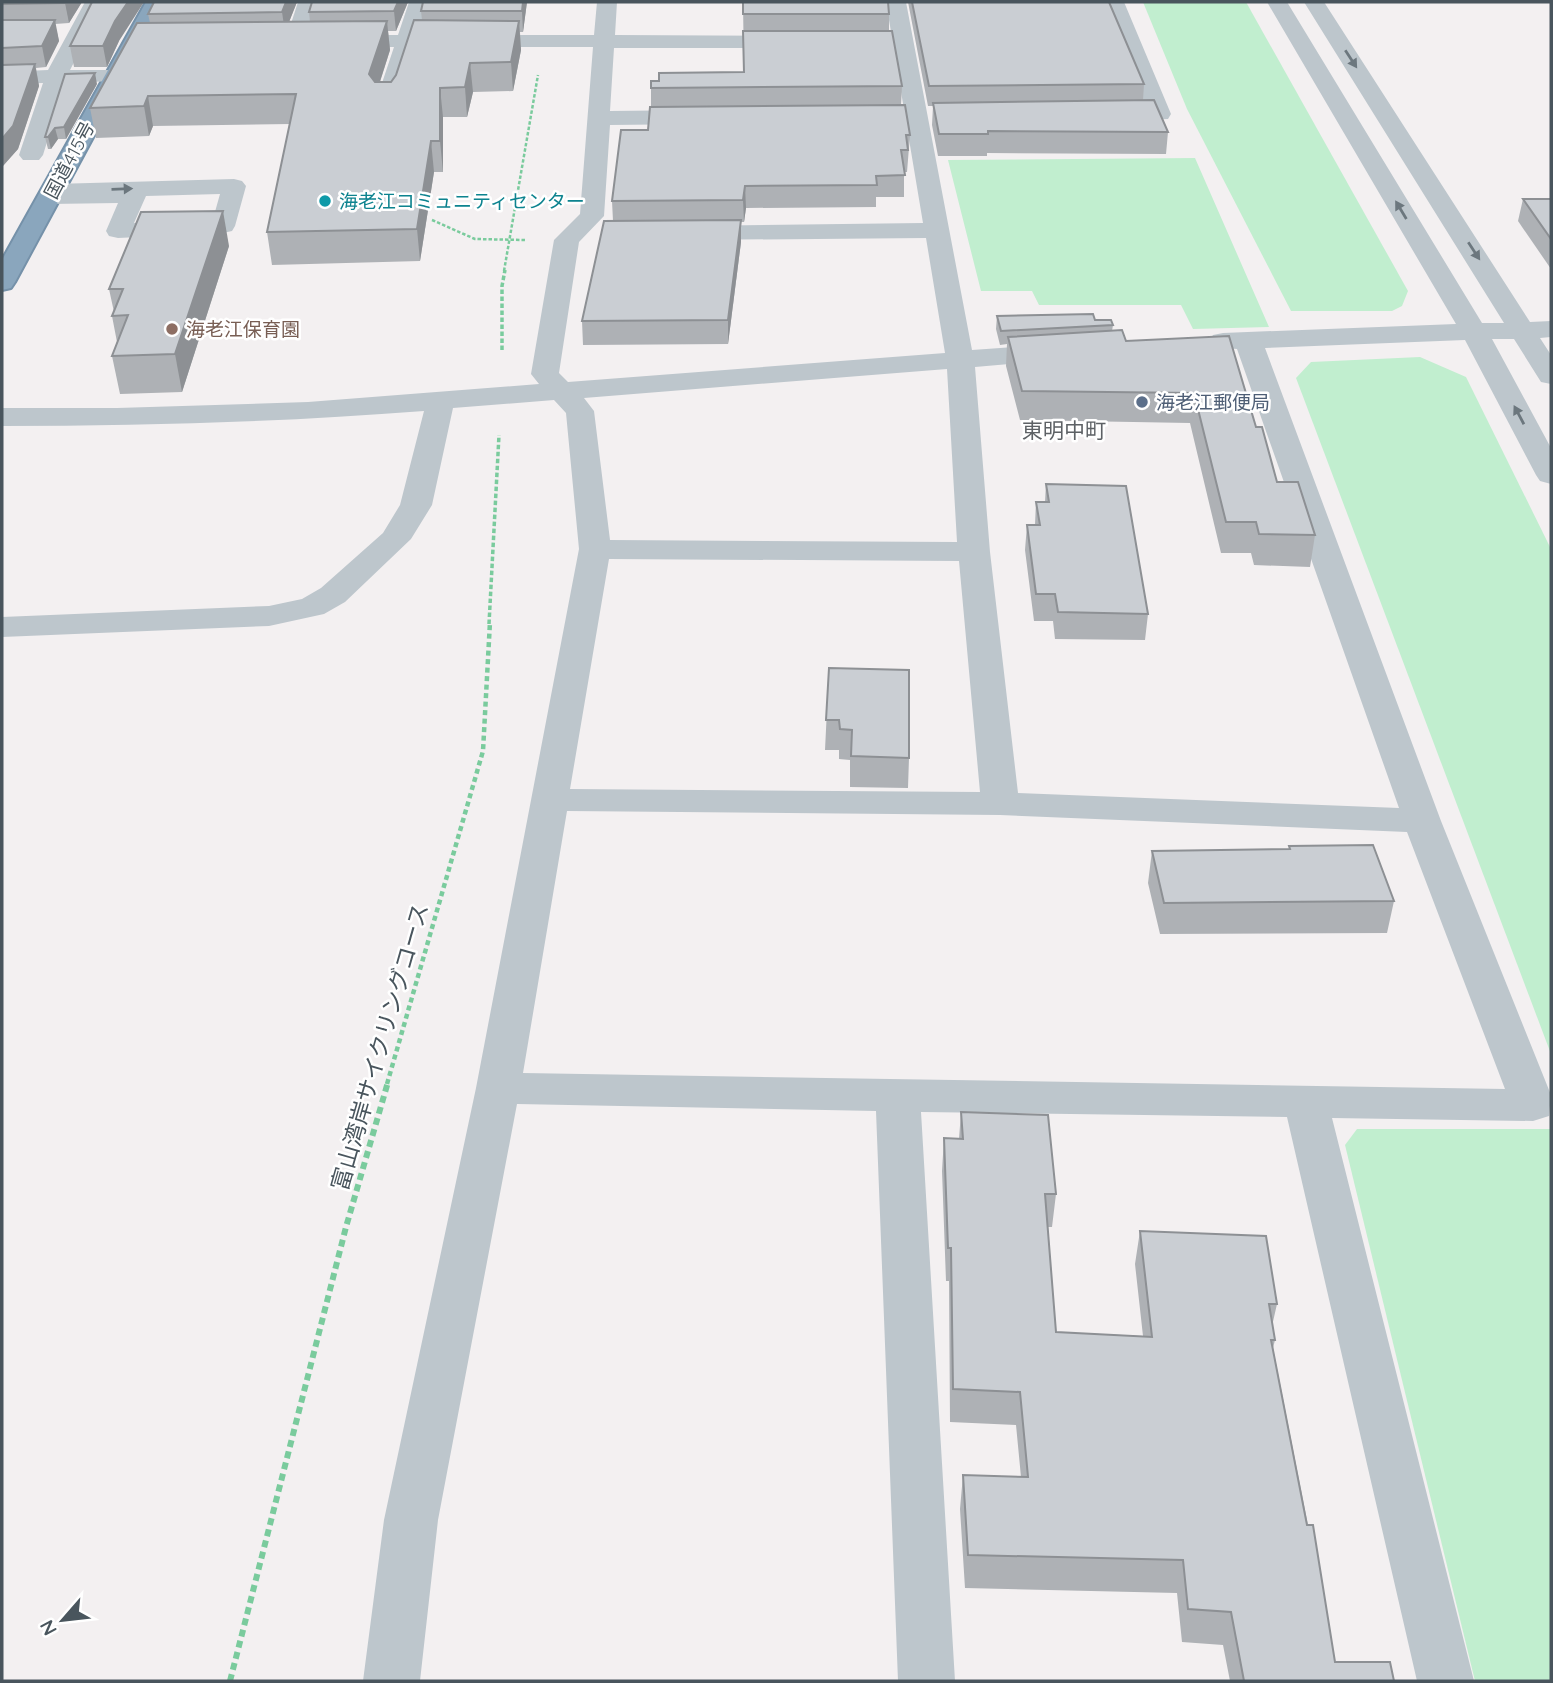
<svg xmlns="http://www.w3.org/2000/svg" width="1553" height="1683" viewBox="0 0 1553 1683" font-family="Quicksand,'Noto Sans JP',sans-serif">
	<style>
		.green { fill: #c1eecf }
		.lines { fill: none; stroke-linecap: round; stroke-linejoin: round }
		.highway-casing { stroke: #7591a9; stroke-width: 4 }
		.path-far3 { stroke: #7acb9d; stroke-width: 2.5; stroke-dasharray: 3.5 2; stroke-linecap: butt }
		.path-far2 { stroke: #7acb9d; stroke-width: 3.5; stroke-dasharray: 4.5 2.5; stroke-linecap: butt }
		.path-far1 { stroke: #7acb9d; stroke-width: 4.5; stroke-dasharray: 5 3.5; stroke-linecap: butt }
		.path { stroke: #7acb9d; stroke-width: 6; stroke-dasharray: 7 4.5; stroke-linecap: butt }
		.minor { fill: #bdc6cc; fill-rule: evenodd }
		.highway { fill: #8aa6bd; fill-rule: evenodd }
		.wall { fill: #aeb1b5 }
		.shaded-wall { fill: #8d9094 }
		.building { fill: #caced3; stroke: #8d9094; stroke-width: 2 }
		.oneway { fill: #6c777e }
		.culture-dot { fill: #0f9aa8; stroke: #fff; stroke-width: 2.5 }
		.education-dot { fill: #8d6e63; stroke: #fff; stroke-width: 2.5 }
		.service-dot { fill: #5c6f8a; stroke: #fff; stroke-width: 2.5 }
		.labels { text-anchor: middle; stroke-width: 5; stroke-linejoin: round; paint-order: stroke }
		.far-street-label { font-size: 19px; fill: #49555d; stroke: #fff }
		.far-culture-label { font-size: 19px; fill: #0d838f; stroke: #fff; text-anchor: start }
		.far-education-label { font-size: 19px; fill: #785e54; stroke: #fff; text-anchor: start }
		.far-service-label { font-size: 19px; fill: #4e5e75; stroke: #fff; text-anchor: start }
		.far-neighbourhood-label { font-size: 21px; fill: #5d6165; stroke: #fff }
		.street-label { font-size: 23px; fill: #49555d; stroke: #fff }
	</style>
	<rect width="100%" height="100%" fill="#f3f0f1"/>
	<g class="green">
		<path d="M1143 2H1246L1408 291 1402 306 1392 311H1291L1187 109Z"/>
		<path d="M1195 158 1269 327 1193 329 1181 305H1039L1032 291H981L948 160Z"/>
		<path d="M1420 357 1466 377 1551 549V1054L1296 378 1311 362Z"/>
		<path d="M1357 1129H1551V1681H1475L1345 1145Z"/>
	</g>
	<g class="lines">
		<g class="highway-casing">
			<path id="highway" d="M146 2H166L15 282 11 288 2 290V260Z"/>
		</g>
		<g class="path-far3">
			<path d="M432 220 475 239 525 240"/>
			<path d="M504 271 538 75"/>
		</g>
		<g class="path-far2">
			<path d="M502 350V286L505 270"/>
			<path d="M489 624 499 435"/>
		</g>
		<path class="path-far1" d="M387 1084 483 751 490 622"/>
		<path class="path" d="M230 1681 346 1227 388 1082"/>
		<g class="minor">
			<path d="M85 2H105L70 70H122L125 75 122 80 114 81 65 83 43 155 39 160H23L19 155 43 83 2 84V72L48 70Z"/>
			<path d="M298 2H318L305 42 302 46H288L285 42Z"/>
			<path d="M409 2H429L419 35H594L597 2H617L615 35 797 36 804 38 807 42 804 46 797 48H614L610 111 702 110 710 112 713 117 710 122 702 124 610 125 604 216 579 242 559 373 568 382 945 353 926 238 688 240 679 238 676 233 679 228 688 226 923 223 886 2H906L972 350 1058 344 1068 346 1072 352 1068 358 1058 360 975 367 990 552 1018 793 1399 808 1237 349 1213 347 1209 341 1213 335 1223 333 1456 324 1267 2H1287L1482 323H1504L1304 2H1324L1530 322 1551 321V337L1540 338 1551 355V384L1541 382 1514 339H1492L1551 448V484L1540 481 1536 475 1465 340 1265 348 1441 821 1551 1095 1549 1116 1533 1121 1332 1118 1474 1681H1417L1287 1117 921 1112 955 1681H898L876 1111 517 1104 438 1520 420 1681H363L384 1520 476 1088 579 549 566 413 554 400 453 408 432 505 411 539 345 602 324 614 269 626 2 637V617L269 606 302 599 321 588 383 533 400 505 424 411C283 422 143 426 2 426V408H117L308 402 539 384 531 374 554 240 580 214 593 47H415L397 104 394 109H378L375 104 394 47H336L329 45 326 41 329 37 336 35H398ZM947 369 957 542 610 540 594 411 584 398ZM609 559 959 561 980 792 570 789ZM567 811 1000 815 1407 832 1505 1089 523 1073Z"/>
			<path d="M1104 2H1124L1171 114 1168 119 1119 121 1111 119 1108 114 1111 109 1146 107Z"/>
			<path d="M234 179 242 181 246 186 235 226 232 231 223 233 118 238 109 236 106 231 118 203 50 204 41 202 38 197 46 186 54 184ZM220 194 213 219 134 223 146 196Z"/>
		</g>
		<use href="#highway" class="highway"/>
	</g>
	<g class="wall">
		<path d="M2 2H82L69 23 55 24 59 41 46 67 36 68 39 86 18 149 2 167Z"/>
		<path d="M154 2H297L289 22H310L309 12 408 2 396 31H388L390 50 380 82H391L396 75 422 20 421 11 423 2H527L523 32H520L521 50 513 91 473 92 467 117H443V172H434L420 261 272 265 267 232 290 124 153 126 149 136 96 138 90 108 150 23 148 14Z"/>
		<rect x="622" y="2" width="104" height="1"/>
		<path d="M743 2 889 14V31L902 86 901 105 910 135 907 172H904V197H876V207L746 208 744 222H741V242L728 344 583 345 582 321 613 221 612 201 648 130 651 107V88L659 81 744 72Z"/>
		<path d="M908 2H1109L1144 84 1143 100 1168 132 1166 154 987 153V156H938L932 125 933 106H928Z"/>
		<path d="M119 41 107 67H74L70 46Z"/>
		<path d="M97 84 66 139H58L51 149H48L45 137Z"/>
		<path d="M1523 199H1551V269L1518 221Z"/>
		<path d="M229 246 182 392 120 394 112 356 117 342 112 316 114 312 109 289Z"/>
		<path d="M997 316 1095 320 1113 325 1112 331 1126 341 1256 427 1277 482 1315 535 1310 567 1254 565 1251 553H1221L1190 423 1020 420 1006 366 1007 344 1000 345 996 329Z"/>
		<path d="M1046 484 1148 614 1145 640 1055 639 1053 621H1034L1025 550 1027 525H1035L1036 502H1045Z"/>
		<path d="M829 668 909 758 908 788 850 787V760L839 759V750H825Z"/>
		<path d="M1289 846 1394 901 1387 933 1160 934 1148 883 1152 851 1289 849Z"/>
		<path d="M961 1112 1056 1194 1052 1227H1048L1056 1332 1143 1336 1135 1264 1140 1231 1277 1304 1272 1326 1275 1340 1273 1348 1335 1662 1394 1681H1230L1223 1645 1182 1642 1177 1593 965 1588 960 1509 963 1475 1021 1477 1016 1425 950 1422 949 1281H946L942 1171 944 1138 959 1139Z"/>
	</g>
	<g class="shaded-wall">
		<path d="M65 2H82L69 23 65 3Z"/>
		<path d="M128 2H144L119 41 107 67 103 46 115 21Z"/>
		<path d="M286 2H297L285 32 282 12Z"/>
		<path d="M398 2H408L396 31 394 11Z"/>
		<path d="M523 2H527L523 32 522 11Z"/>
		<path d="M55 20 59 41 46 67 42 46Z"/>
		<path d="M387 21 390 50 373 103 369 74Z"/>
		<path d="M519 21 521 50 513 91 511 62Z"/>
		<path d="M470 63 473 92 467 117 465 87Z"/>
		<path d="M35 64 39 86 18 149 2 167V139Z"/>
		<path d="M95 73 97 84 66 139 64 127Z"/>
		<path d="M440 88 443 117V172L440 141Z"/>
		<path d="M148 96 153 126 149 136 144 106Z"/>
		<path d="M55 128 58 139 51 149 48 137Z"/>
		<path d="M431 141 434 172 420 261 417 229Z"/>
		<path d="M745 186 746 208 744 222 743 200Z"/>
		<path d="M223 211 229 246 182 392 175 354Z"/>
		<path d="M741 220V242L728 344V320Z"/>
	</g>
	<g class="building">
		<path d="M2 2H65V3L2 4Z"/>
		<path d="M92 2H128L115 21 103 46H70Z"/>
		<path d="M154 2H286L282 12 148 14Z"/>
		<path d="M312 2H398L394 11 309 12Z"/>
		<path d="M423 2H523L522 11H421Z"/>
		<path d="M743 2H888L889 14H743Z"/>
		<path d="M912 2H1109L1144 84 929 86Z"/>
		<path d="M2 20H55L42 46 2 48Z"/>
		<path d="M414 20 519 21 511 62 470 63 465 87 440 88V141H431L417 229 267 232 296 94 148 96 144 106 90 108 137 23 387 21 369 74 375 82H391L396 75Z"/>
		<path d="M743 31H892L902 86 651 88V81H659V73L744 72Z"/>
		<path d="M35 64 13 126 2 139V65Z"/>
		<path d="M95 73 64 127 55 128 48 137H45L65 74Z"/>
		<path d="M1154 100 1168 132 988 131V134H939L933 103Z"/>
		<path d="M905 105 910 135H906L908 150H901L905 175 876 176 877 185 745 186 743 200 612 201 621 130H648L650 107Z"/>
		<path d="M1523 199H1551V239Z"/>
		<path d="M223 211 175 354 112 356 128 315 112 316 123 289H109L141 212Z"/>
		<path d="M741 220 728 320 582 321 604 221Z"/>
		<path d="M1093 314 1095 320H1111L1113 325 1001 331 997 316Z"/>
		<path d="M1122 330 1126 341 1229 336 1256 427H1262L1277 482H1298L1315 535 1259 534 1256 522H1226L1194 393 1022 391 1008 337Z"/>
		<path d="M1046 484 1126 486 1148 614 1058 612 1055 594H1036L1027 525H1040L1036 502H1049Z"/>
		<path d="M829 668 909 670V758L851 756 852 730 840 729 839 720H826Z"/>
		<path d="M1373 845 1394 901 1164 903 1152 851 1290 849 1289 846Z"/>
		<path d="M961 1112 1048 1115 1056 1194H1045L1056 1332 1152 1337 1140 1231 1266 1236 1277 1304H1269L1275 1340H1271L1307 1525H1313L1335 1662H1390L1394 1681H1244L1231 1612 1188 1609 1183 1560 968 1555 963 1475 1028 1477 1020 1392 953 1389 951 1248H948L944 1138 963 1139Z"/>
	</g>
	<defs><path id="oneway-solid" d="M-6-.8H1V-3.2L6.5 0L1 3.2V.8H-6Z" transform="scale(1.75)"/></defs>
	<g class="oneway">
		<use href="#oneway-solid" transform="translate(1351 59) rotate(57)"/>
		<use href="#oneway-solid" transform="translate(122 189) rotate(-2)"/>
		<use href="#oneway-solid" transform="translate(1401 210) rotate(-121)"/>
		<use href="#oneway-solid" transform="translate(1474 251) rotate(57)"/>
		<use href="#oneway-solid" transform="translate(1519 415) rotate(-118)"/>
	</g>
	<circle class="culture-dot" cx="325" cy="201" r="7"/>
	<circle class="education-dot" cx="172" cy="329" r="7"/>
	<circle class="service-dot" cx="1142" cy="402" r="7"/>
	<g class="labels">
		<g class="far-street-label">
			<text transform="translate(69 160) rotate(-62)" y="7">国道415号</text>
		</g>
		<g class="far-culture-label">
			<text x="339" y="208">海老江コミュニティセンター</text>
		</g>
		<g class="far-education-label">
			<text x="186" y="336">海老江保育園</text>
		</g>
		<g class="far-service-label">
			<text x="1156" y="409">海老江郵便局</text>
		</g>
		<g class="far-neighbourhood-label">
			<text x="1064" y="438">東明中町</text>
		</g>
		<g class="street-label">
			<text transform="translate(380 1047) rotate(-74)" y="8">富山湾岸サイクリングコース</text>
		</g>
	</g>
	<rect width="1553" height="1683" fill="none" stroke="#49555d" stroke-width="7"/>
	<g transform="translate(63 1620) rotate(242)" stroke="#ffffff" stroke-width="5" paint-order="stroke">
	<path d="M0-5L12 26L0 18L-12 26Z" fill="#49555d"/>
	<text y="-10" font-size="19" font-weight="bold" text-anchor="middle" fill="#49555d">N</text>
	</g>
</svg>
